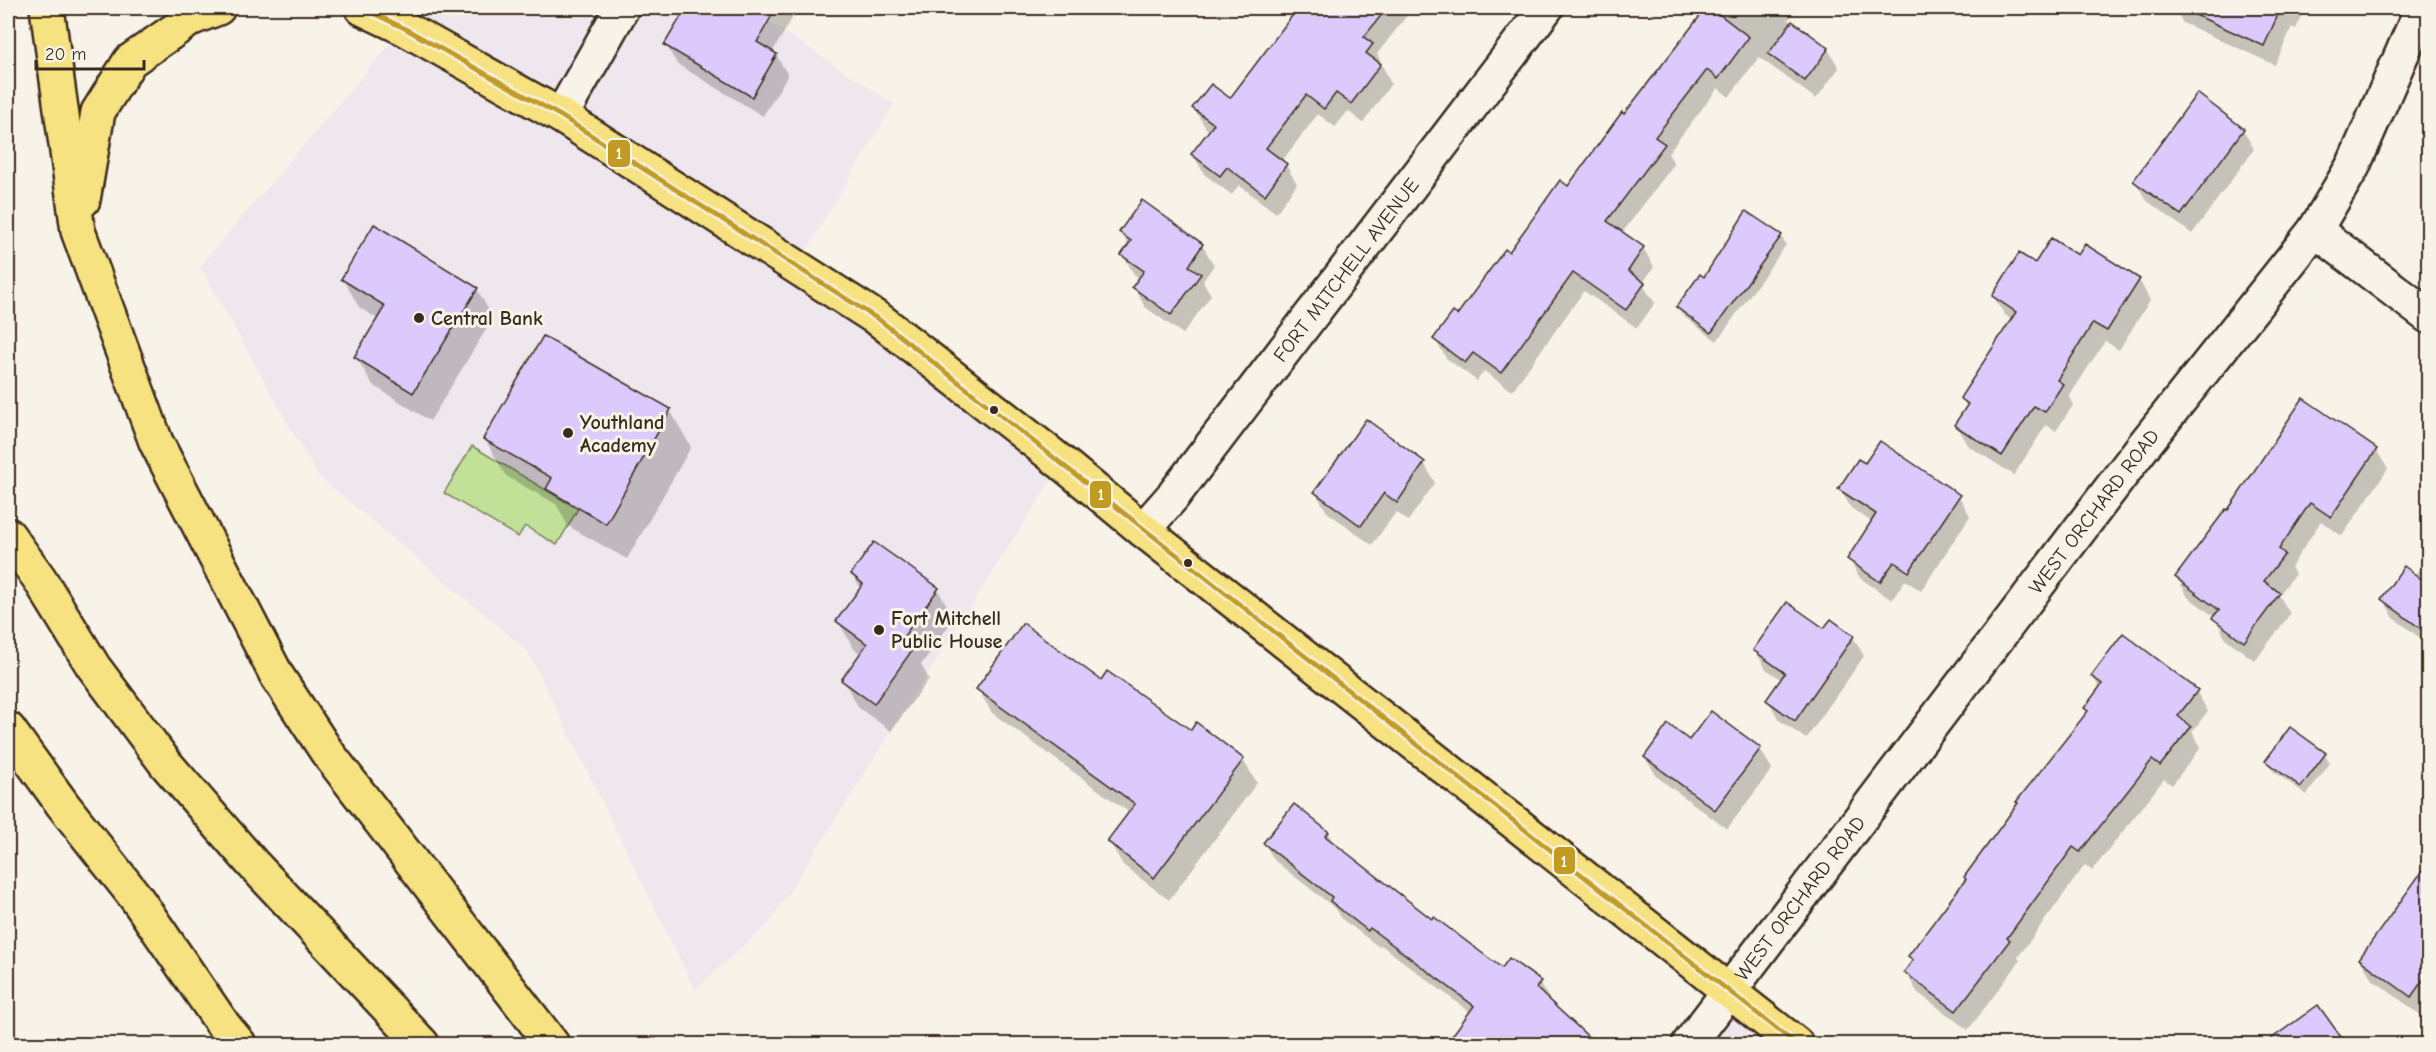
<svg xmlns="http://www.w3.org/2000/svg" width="2436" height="1052" viewBox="0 0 2436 1052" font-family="'Comic Neue',sans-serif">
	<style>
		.built { fill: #efe7ee }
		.green { fill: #c1e199; stroke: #7e865c; stroke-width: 1.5 }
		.shadow { fill: #0003 }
		.building { fill: #dbcafb; stroke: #3b2a1e; stroke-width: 1.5 }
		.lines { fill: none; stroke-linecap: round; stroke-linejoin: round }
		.street-casing { stroke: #3b2a1e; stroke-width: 38 }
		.primary-casing { stroke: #3b2a1e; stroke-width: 38 }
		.highway-casing { stroke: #3b2a1e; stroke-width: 38 }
		.street { stroke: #f7f3e8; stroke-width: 33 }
		.primary { stroke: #f7e281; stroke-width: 33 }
		.highway { stroke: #f7e281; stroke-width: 33 }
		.bus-1-casing { stroke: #f7f3e8; stroke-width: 9 }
		.bus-1 { stroke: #c29b22; stroke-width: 4.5 }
		.poi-dot { fill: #3b2a1e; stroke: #f7f3e8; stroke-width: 2 }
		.labels { text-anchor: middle; stroke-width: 6; stroke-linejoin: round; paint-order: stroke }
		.street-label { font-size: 20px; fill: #3b2a1e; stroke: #f7f3e8 }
		.poi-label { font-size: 20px; font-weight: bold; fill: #3b2a1e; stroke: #f7f3e8; text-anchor: start }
		.line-badge { stroke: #f7f3e8; stroke-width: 2 }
		.badge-label { font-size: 16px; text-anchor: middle; font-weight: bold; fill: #fff }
	</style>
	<rect width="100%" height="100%" fill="#f7f3e8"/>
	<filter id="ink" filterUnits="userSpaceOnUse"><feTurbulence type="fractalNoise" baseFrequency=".0167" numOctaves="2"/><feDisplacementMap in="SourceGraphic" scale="12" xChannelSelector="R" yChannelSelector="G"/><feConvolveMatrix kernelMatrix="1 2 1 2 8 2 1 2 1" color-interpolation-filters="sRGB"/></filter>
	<g filter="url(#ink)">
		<g class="built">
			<path d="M362 8H748L894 104 796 267 1062 463 770 922 695 990 528 651 317 475 200 266 404 28Z"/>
			<path d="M1729 993 1796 1044H1689Z"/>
		</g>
		<path class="green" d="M472 446 578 509 557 545 525 526 518 537 444 493Z"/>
		<g class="shadow">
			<path d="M688 8H798L772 53 776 55 788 75 763 116 677 64 666 45Z"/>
			<path d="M1328 8H1413L1377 54 1391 84 1363 123 1348 111 1335 127 1318 114 1282 161 1286 165 1297 184 1276 213 1239 185 1232 195 1204 174 1193 154 1210 131 1206 128 1194 109 1230 100 1315 24Z"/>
			<path d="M1418 8H1432L1427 14Z"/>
			<path d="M1707 8H1798L1788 20 1828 49 1839 68 1816 99 1759 57 1729 97 1718 88 1668 153 1674 164 1622 233 1643 248 1654 267 1642 284 1655 303 1637 328 1584 291 1512 391 1484 371 1477 381 1446 358 1435 339 1457 317 1568 188Z"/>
			<path d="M2174 8H2305L2296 29 2292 27 2275 65 2183 23Z"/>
			<path d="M2243 130 2254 149 2192 234 2146 200 2135 181Z"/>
			<path d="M1142 202 1202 245 1214 265 1203 281 1211 295 1183 334 1145 307 1134 287 1140 279 1134 274 1123 255 1129 246 1121 232Z"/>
			<path d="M1781 236 1786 245 1717 341 1683 316 1677 307 1704 279Z"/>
			<path d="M2078 257 2139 280 2150 300 2119 350 2105 341 2069 397 2073 405 2056 431 2046 425 2014 475 1967 445 1956 425 1967 408 1962 398 2012 320 2005 315 1993 296 2035 265Z"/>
			<path d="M343 279 477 289 493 318 430 421 373 385 356 357 379 320 359 307Z"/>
			<path d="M670 410 691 447 627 559 568 526 556 504 506 476 485 439Z"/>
			<path d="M2376 450 2388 469 2342 536 2321 521 2291 567 2295 574 2279 595 2290 614 2255 661 2225 638 2215 617 2188 597 2177 577 2245 488Z"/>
			<path d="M1424 463 1435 483 1408 521 1396 512 1372 545 1327 512 1315 492Z"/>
			<path d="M1840 489 1959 496 1970 516 1921 591 1905 580 1892 600 1860 578 1849 559 1873 523 1851 508Z"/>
			<path d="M2428 556V644L2394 618 2383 599 2414 576Z"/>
			<path d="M852 574 938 590 954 618 921 665 929 679 891 731 859 708 843 680 861 654 854 649 838 621 861 589Z"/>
			<path d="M1824 630 1853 637 1864 656 1806 739 1779 720 1768 700 1782 680 1766 669 1755 650Z"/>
			<path d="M2093 676 2196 691 2208 711 2192 732 2201 747 2172 785 2164 779 2092 871 2085 865 2018 957 2020 961 1968 1030 1917 992 1906 972 1913 963 1909 956 2088 713 2086 708 2100 689Z"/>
			<path d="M1101 682 1243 760 1257 783 1169 900 1123 865 1109 841 1130 813 992 713 978 689Z"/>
			<path d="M1711 713 1760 749 1772 769 1727 829 1657 777 1645 757 1689 742Z"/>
			<path d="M2324 754 2330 763 2307 795 2273 771 2267 761Z"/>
			<path d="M1328 833 1336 847 1432 921 1502 970 1539 982 1550 1000 1548 1002 1594 1044H1453L1451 1040 1471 1013 1381 945 1379 947 1342 919 1336 909 1275 861 1264 843Z"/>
			<path d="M2428 866V1007L2422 1016 2372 979 2360 959Z"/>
			<path d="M2318 1007 2344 1044H2284L2279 1036Z"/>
		</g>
		<g class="building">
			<path d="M686 8H776L757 42 777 54 752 97 664 45Z"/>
			<path d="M1298 8H1387L1364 37 1373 44 1366 53 1381 64 1351 104 1336 93 1324 109 1306 95 1266 148 1287 164 1265 195 1227 167 1220 176 1191 154 1214 124 1192 108 1211 84 1230 98Z"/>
			<path d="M1706 8H1711L1749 37 1718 79 1707 70 1655 137 1665 144 1607 221 1644 247 1628 271 1645 283 1626 310 1573 273 1501 373 1473 353 1465 363 1433 339 1453 312 1457 315 1505 249 1509 252 1560 180 1568 186 1622 112 1624 114Z"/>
			<path d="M2180 8H2281L2264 46Z"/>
			<path d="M1792 21 1829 48 1805 81 1768 54Z"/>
			<path d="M2197 93 2244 129 2181 215 2133 181Z"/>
			<path d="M1142 200 1203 244 1189 266 1201 274 1171 315 1132 287 1144 271 1121 255 1131 241 1119 232Z"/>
			<path d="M1746 211 1782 235 1711 333 1676 307 1700 274 1704 277Z"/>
			<path d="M374 224 478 288 413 393 354 357 385 306 341 279Z"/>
			<path d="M2051 238 2078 255 2085 244 2140 279 2107 331 2093 323 2057 380 2063 384 2045 412 2034 406 2002 456 1954 425 1968 404 1960 398 2016 312 1992 296 2019 253 2035 263Z"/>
			<path d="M543 336 671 409 606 524 546 489 552 478 483 439Z"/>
			<path d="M2303 398 2377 449 2331 517 2310 503 2279 549 2285 554 2264 581 2280 593 2244 642 2212 618 2219 610 2175 577 2226 509 2228 510Z"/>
			<path d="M1366 419 1425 462 1397 503 1384 493 1361 526 1314 492Z"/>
			<path d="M1880 441 1960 495 1909 572 1894 562 1880 582 1847 559 1876 514 1838 489 1858 459 1865 463Z"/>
			<path d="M874 542 939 588 901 640 913 649 874 704 841 680 867 644 836 621 863 584 851 574Z"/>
			<path d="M2404 566 2428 584V634L2381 599Z"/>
			<path d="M1787 602 1824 628 1831 619 1854 636 1795 721 1766 700 1785 673 1753 650Z"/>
			<path d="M1023 623 1101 680 1107 671 1191 730 1196 722 1244 759 1154 878 1107 841 1135 804 976 689Z"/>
			<path d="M2123 633 2198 690 2178 716 2191 727 2160 766 2152 760 2080 852 2073 847 2007 938 2010 940 1956 1011 1904 972 1913 960 1908 956 1966 879 1964 877 2018 803 2016 802 2088 711 2084 708 2102 684 2091 676Z"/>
			<path d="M1711 711 1761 748 1715 810 1644 757 1668 724 1689 740Z"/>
			<path d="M2290 727 2326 753 2301 787 2265 761Z"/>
			<path d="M1294 804 1329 832 1325 836 1432 919 1434 917 1502 968 1509 958 1541 981 1536 988 1596 1044H1446L1474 1006 1370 928 1368 931 1330 901 1332 897 1263 843Z"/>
			<path d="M2428 863V973L2411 997 2359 959Z"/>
			<path d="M2318 1005 2346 1044H2264Z"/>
		</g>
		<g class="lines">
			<g class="street-casing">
				<g id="street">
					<path d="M561 116 622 8"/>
					<path d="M2315 230 2428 316"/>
					<path id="s1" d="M1143 530 1173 496 1546 8"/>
					<path id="s2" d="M1689 1044 2144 445 2315 230 2353 166 2422 8"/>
				</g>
			</g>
			<g class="primary-casing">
				<path id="primary" d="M362 8 404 28 561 116 881 321 1062 463 1143 530 1796 1044"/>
			</g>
			<g class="highway-casing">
				<g id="highway">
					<path d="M47 8 78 231 156 442 277 676 327 752 552 1044"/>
					<path d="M83 200 98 112 130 61 192 18 218 8"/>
					<path d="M8 535 39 578 93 666 166 764 252 863 422 1044"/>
					<path d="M8 729 63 805 137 899 224 1026 239 1044"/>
				</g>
			</g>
			<use href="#street" class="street"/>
			<use href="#primary" class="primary"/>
			<use href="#highway" class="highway"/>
			<g class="bus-1-casing">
				<path id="bus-1" d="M362 8 404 28 561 116 881 321 1796 1044"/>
			</g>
			<use href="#bus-1" class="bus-1"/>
		</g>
	</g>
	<g class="poi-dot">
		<circle cx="419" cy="318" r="6"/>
		<circle cx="994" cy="410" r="5"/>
		<circle cx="568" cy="433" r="6"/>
		<circle cx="1188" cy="563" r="5"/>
		<circle cx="879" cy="630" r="6"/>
	</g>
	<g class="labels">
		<g class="street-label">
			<text dy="7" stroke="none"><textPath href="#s1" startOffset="330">FORT MITCHELL AVENUE</textPath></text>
			<text dy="7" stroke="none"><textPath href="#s2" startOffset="669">WEST ORCHARD ROAD</textPath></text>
			<text dy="7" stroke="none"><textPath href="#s2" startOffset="183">WEST ORCHARD ROAD</textPath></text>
		</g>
		<g class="poi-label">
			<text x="431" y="325">Central Bank</text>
			<text x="580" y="429">Youthland<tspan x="580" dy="23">Academy</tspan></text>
			<text x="891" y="625">Fort Mitchell<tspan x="891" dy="23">Public House</tspan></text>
		</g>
	</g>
	<g class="line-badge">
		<rect x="607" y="139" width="24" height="29" rx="6" fill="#c29b22"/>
		<rect x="1089" y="480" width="23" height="29" rx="6" fill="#c29b22"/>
		<rect x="1553" y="846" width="23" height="29" rx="6" fill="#c29b22"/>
	</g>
	<g class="badge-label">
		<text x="619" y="159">1</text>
		<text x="1101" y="500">1</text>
		<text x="1564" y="867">1</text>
	</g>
	<rect width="2436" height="1052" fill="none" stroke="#f7f3e8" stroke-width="30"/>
	<rect x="15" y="15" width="2406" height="1022" fill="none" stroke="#3b2a1e" stroke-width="2" filter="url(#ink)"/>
	<path d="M36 60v9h108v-9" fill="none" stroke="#3b2a1e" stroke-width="3"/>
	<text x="45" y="60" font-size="18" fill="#3b2a1e" stroke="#f7f3e8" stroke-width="4.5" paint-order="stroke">20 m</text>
</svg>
